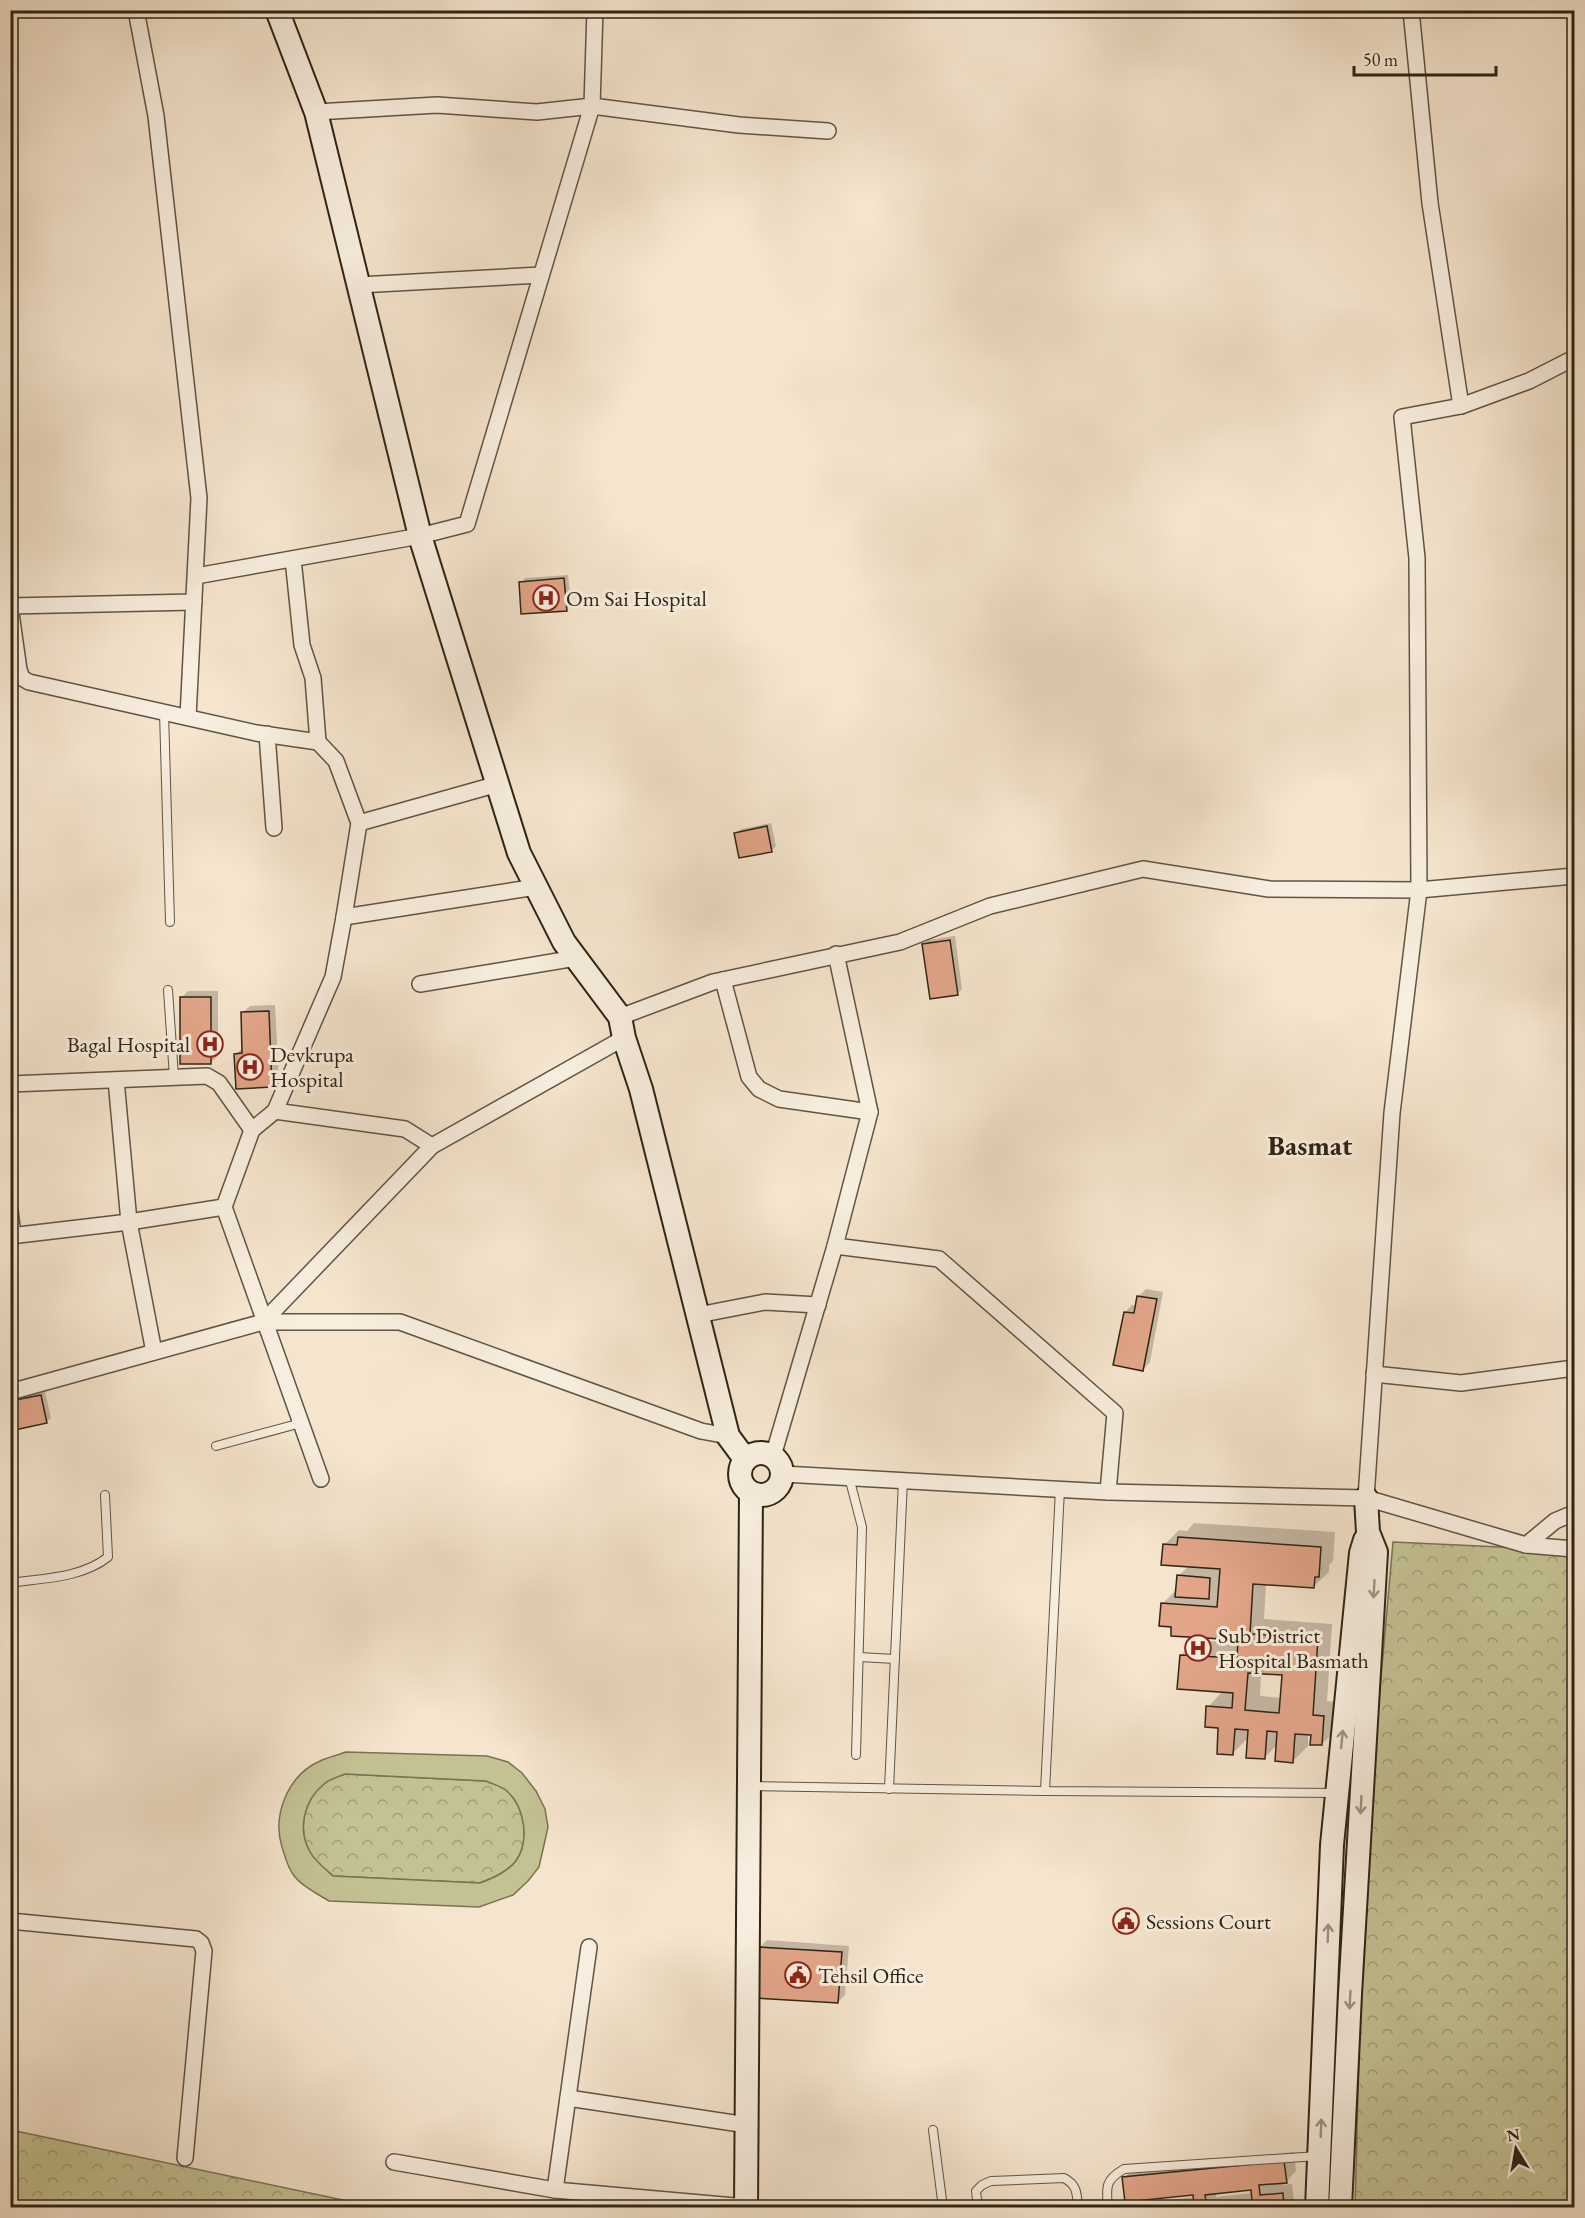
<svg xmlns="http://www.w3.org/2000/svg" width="1585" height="2218" viewBox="0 0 1585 2218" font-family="'EB Garamond',serif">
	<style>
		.park { fill: url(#park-crowns); stroke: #797354; stroke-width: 1.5 }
		.garden { fill: #c4c293; stroke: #797354; stroke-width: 1.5; fill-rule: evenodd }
		.shadow { fill: #0003; fill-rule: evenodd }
		.building { fill: #e2a588; stroke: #2e2415; stroke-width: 1.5; fill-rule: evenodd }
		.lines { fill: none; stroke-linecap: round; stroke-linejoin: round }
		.lane-casing { stroke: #605443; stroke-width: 10 }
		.street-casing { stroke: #605443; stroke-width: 18 }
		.secondary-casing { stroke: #2e2415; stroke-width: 26 }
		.lane { stroke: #f8eedf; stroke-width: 8 }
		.street { stroke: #f8eedf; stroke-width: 15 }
		.secondary { stroke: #f8eedf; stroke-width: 22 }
		.oneway { stroke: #9d9384 }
		.labels { text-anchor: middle; stroke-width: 6; stroke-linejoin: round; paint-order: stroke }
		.poi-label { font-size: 22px; fill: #2e2415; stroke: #f8eedf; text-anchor: start }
		.district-label { font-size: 28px; font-weight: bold; fill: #2e2415; stroke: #f8eedf }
	</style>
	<defs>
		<pattern id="park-crowns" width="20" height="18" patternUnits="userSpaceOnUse" patternTransform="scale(1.5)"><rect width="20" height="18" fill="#c4c293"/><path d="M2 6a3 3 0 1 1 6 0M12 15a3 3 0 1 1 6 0" fill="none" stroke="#a09d77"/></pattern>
	</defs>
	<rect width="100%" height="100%" fill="#f5e5ce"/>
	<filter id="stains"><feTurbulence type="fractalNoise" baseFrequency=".00333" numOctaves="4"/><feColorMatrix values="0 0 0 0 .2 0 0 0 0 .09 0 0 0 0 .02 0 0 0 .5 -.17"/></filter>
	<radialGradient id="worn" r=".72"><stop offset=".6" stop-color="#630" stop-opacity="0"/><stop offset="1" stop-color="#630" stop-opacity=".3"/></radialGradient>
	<g class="park">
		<path d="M1393 1542 1522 1548H1574V2207L1355 2208 1364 1869Z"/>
		<path d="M345 1774 486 1781C492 1784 502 1786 507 1791 525 1807 530 1841 516 1861 507 1872 493 1878 480 1883L333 1876C325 1869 315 1861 310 1852 297 1829 304 1800 324 1784 329 1779 338 1777 345 1774Z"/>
		<path d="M11 2130 376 2207H11Z"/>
	</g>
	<path class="garden" d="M346 1752 487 1756 508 1762 522 1773 536 1791 545 1809 548 1827 544 1845 539 1867 528 1881 513 1895 479 1907 329 1901C318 1894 303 1887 295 1877 288 1869 285 1857 282 1847 272 1815 288 1775 320 1761 328 1757 338 1755 346 1752ZM345 1774 486 1781C492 1784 502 1786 507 1791 525 1807 530 1841 516 1861 507 1872 493 1878 480 1883L333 1876C325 1869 315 1861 310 1852 297 1829 304 1800 324 1784 329 1779 338 1777 345 1774Z"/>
	<g class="shadow">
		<path d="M568 575 571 605 566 609 521 583 525 578Z"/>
		<path d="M771 823 776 846 771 851 736 833 741 829Z"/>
		<path d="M955 936 962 989 958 993 924 945 928 940Z"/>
		<path d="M188 991H218V1056L210 1063 181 998Z"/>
		<path d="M275 1005 279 1079 271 1086 236 1054 244 1047 242 1013 250 1006Z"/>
		<path d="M1146 1289 1163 1292 1150 1362 1143 1370 1125 1312 1132 1305 1137 1306 1139 1296Z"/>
		<path d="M45 1391 51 1418 46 1422 10 1430V1399Z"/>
		<path d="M1194 1523 1335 1532 1333 1561 1329 1565V1572L1314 1586 1266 1583 1264 1619 1332 1624 1327 1701 1339 1702 1337 1729 1322 1744 1312 1733H1308V1746L1293 1761 1277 1745 1264 1758 1249 1737 1232 1754 1208 1707 1224 1690 1181 1655 1196 1640 1239 1643V1638L1173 1625 1162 1604 1177 1589 1178 1576 1189 1566 1164 1545 1179 1530 1187 1531ZM1261 1672 1283 1674 1282 1698 1260 1696Z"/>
		<path d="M767 1940 849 1946 845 1995 838 2002 760 1947Z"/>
		<path d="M1294 2152 1296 2171 1283 2185 1292 2184 1295 2208H1125L1129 2204 1195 2197 1194 2193 1124 2178 1134 2168ZM1252 2188 1253 2193 1216 2197V2193Z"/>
	</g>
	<g class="building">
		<path d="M564 578 567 611 521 614 519 582Z"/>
		<path d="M767 826 772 852 739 858 734 833Z"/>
		<path d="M950 940 958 995 930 999 922 944Z"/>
		<rect x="180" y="997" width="31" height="67"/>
		<path d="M269 1011 272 1087 236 1089 234 1054 242 1053 241 1012Z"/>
		<path d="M1137 1296 1157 1299 1143 1371 1113 1365 1124 1312 1134 1313Z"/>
		<path d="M41 1395 47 1423 10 1431V1401Z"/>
		<path d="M1178 1537 1321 1547 1319 1577H1315L1314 1588 1253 1584 1250 1634 1318 1638 1313 1715 1324 1716 1322 1745H1310L1311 1735 1295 1734 1293 1763 1275 1761 1277 1732 1267 1731 1265 1759 1246 1758 1248 1730 1235 1729 1233 1755 1217 1754 1218 1728 1205 1727 1206 1706 1232 1708 1233 1693 1177 1689 1180 1655 1237 1658 1238 1640 1171 1636V1627L1159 1626 1161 1603 1217 1607 1220 1569 1161 1565 1163 1544 1177 1545ZM1248 1673 1282 1675 1279 1713 1245 1710Z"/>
		<path d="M1177 1575 1210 1578 1209 1599 1175 1597Z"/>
		<path d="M758 1947 842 1952 838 2003 754 1998Z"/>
		<path d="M1284 2161 1287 2183 1259 2185 1260 2195 1283 2193 1284 2208H1171L1194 2205 1193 2195 1125 2202 1122 2177ZM1251 2190 1252 2201 1207 2206 1205 2195Z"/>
	</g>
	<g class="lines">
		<g class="lane-casing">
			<g id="lane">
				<path d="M164 712 170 922"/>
				<path d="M168 990 174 1077"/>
				<path d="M216 1446 301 1423"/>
				<path d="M849 1477 862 1527 856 1755"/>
				<path d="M1060 1489 1045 1791 1335 1793"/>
				<path d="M10 1583C43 1578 82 1578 108 1557L105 1495"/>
				<path d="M859 1657 895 1659"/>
				<path d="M750 1786 1045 1791"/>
				<path d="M889 1789 903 1480"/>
				<path d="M933 2130 943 2208"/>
				<path d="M978 2208 976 2191 982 2185 991 2181 1064 2178C1077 2185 1077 2193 1078 2208"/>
				<path d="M1108 2208C1106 2187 1105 2180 1124 2169L1318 2156"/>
			</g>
		</g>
		<g class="street-casing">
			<g id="street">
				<path d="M136 10 156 116 199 498 188 717"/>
				<path d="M316 112 437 105 537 112 592 106 595 10"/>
				<path d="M359 285 541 275"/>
				<path d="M1461 406 1529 381 1574 358"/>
				<path d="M293 559 302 645 313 678 318 742"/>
				<path d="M196 576 420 536 467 524 592 106 739 125 828 131"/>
				<path d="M194 602 10 606 19 670 22 678 29 682 256 733 318 742 336 761 359 823 344 917 333 977 275 1111 252 1130 224 1207 321 1479"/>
				<path d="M267 734 274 828"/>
				<path d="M359 823 498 784"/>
				<path d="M344 917 536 887"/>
				<path d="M836 954 870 1112 835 1246 939 1259 1115 1413 1108 1492"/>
				<path d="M723 980 749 1077 759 1089 779 1099 870 1112"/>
				<path d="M420 984 576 958"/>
				<path d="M620 1017 713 982 900 942 990 906 1143 869 1269 889 1419 890 1574 876"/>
				<path d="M116 1080 129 1222 154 1352"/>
				<path d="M10 1084 207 1076 219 1083 252 1130"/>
				<path d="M275 1111 405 1129 432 1146"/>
				<path d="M10 1211 13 1235"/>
				<path d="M10 1236 129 1222 224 1207"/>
				<path d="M698 1315 765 1302 818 1305"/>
				<path d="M263 1322 432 1146 624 1038"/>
				<path d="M1374 1374 1461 1383 1574 1368"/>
				<path d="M10 1392 263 1322H400L701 1431 728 1436"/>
				<path d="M773 1456 835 1246"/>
				<path d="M783 1474 1108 1492 1366 1498 1526 1545 1555 1521 1574 1513"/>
				<path d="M1366 1498 1392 1113 1419 890 1417 558 1402 417 1461 406 1430 203 1411 10"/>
				<path d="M1526 1545 1574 1549"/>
				<path d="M10 1921 196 1939 201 1943 204 1951 185 2158"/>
				<path d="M568 2098 747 2125"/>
				<path d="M394 2162 555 2190 746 2207"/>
				<path d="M555 2190 589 1947"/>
			</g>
		</g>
		<g class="secondary-casing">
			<g id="secondary">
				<path d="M277 10 316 112 420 536 519 853 564 942 620 1017 624 1038 641 1089 728 1436 745 1459"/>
				<circle cx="761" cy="1474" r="21"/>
				<path d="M746 2208 751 1493"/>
				<path d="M1317 2208 1332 1845 1361 1553 1365 1540"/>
				<path d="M1340 2208 1350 1994 1376 1552 1368 1532 1366 1498"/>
			</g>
		</g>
		<use href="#lane" class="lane"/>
		<use href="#street" class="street"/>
		<use href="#secondary" class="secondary"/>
	</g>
	<defs><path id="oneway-shaft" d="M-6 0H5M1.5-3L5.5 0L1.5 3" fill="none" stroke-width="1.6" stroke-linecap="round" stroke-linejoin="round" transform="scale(1.5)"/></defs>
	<g class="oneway">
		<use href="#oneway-shaft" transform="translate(1374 1589) rotate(93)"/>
		<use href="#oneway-shaft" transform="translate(1342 1739) rotate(-84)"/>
		<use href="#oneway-shaft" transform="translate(1361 1805) rotate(93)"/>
		<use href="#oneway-shaft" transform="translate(1328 1933) rotate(-88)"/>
		<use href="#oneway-shaft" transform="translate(1350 2000) rotate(93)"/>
		<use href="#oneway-shaft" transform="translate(1321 2128) rotate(-88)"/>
	</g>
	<defs>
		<g id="hospital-ring" transform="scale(1.35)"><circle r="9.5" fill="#f8eedf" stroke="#8f2418" stroke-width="1.5"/><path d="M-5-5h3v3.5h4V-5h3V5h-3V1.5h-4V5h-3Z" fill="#8f2418"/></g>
		<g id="civic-ring" transform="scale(1.35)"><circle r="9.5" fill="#f8eedf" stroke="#8f2418" stroke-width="1.5"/><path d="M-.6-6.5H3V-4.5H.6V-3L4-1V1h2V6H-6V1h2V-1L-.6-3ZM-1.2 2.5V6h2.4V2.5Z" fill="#8f2418"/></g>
	</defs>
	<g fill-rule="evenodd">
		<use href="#hospital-ring" x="546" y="598"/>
		<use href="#hospital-ring" x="210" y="1044"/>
		<use href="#hospital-ring" x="250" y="1067"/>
		<use href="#hospital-ring" x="1198" y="1648"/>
		<use href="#civic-ring" x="1126" y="1921"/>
		<use href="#civic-ring" x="798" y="1975"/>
	</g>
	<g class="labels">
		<g class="poi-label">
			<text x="566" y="606">Om Sai Hospital</text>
			<text x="190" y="1052" text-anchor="end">Bagal Hospital</text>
			<text x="270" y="1062">Devkrupa<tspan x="270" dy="25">Hospital</tspan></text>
			<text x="1218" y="1643">Sub District<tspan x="1218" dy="25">Hospital Basmath</tspan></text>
			<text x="1146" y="1929">Sessions Court</text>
			<text x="818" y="1983">Tehsil Office</text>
		</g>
		<g class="district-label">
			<text x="1310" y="1155">Basmat</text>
		</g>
	</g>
	<rect width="1585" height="2218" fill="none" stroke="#f5e5ce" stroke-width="36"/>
	<rect x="12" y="12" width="1561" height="2194" fill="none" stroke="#2e2415" stroke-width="3"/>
	<rect x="18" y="18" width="1549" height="2182" fill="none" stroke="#2e2415" stroke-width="1.5"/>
	<g transform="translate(1516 2149) rotate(349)" stroke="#f8eedf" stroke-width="4.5" paint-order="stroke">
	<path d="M0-4.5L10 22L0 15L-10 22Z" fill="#2e2415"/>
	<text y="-9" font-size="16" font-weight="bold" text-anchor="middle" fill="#2e2415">N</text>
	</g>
	<path d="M1354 66v9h142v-9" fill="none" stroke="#2e2415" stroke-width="3"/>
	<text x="1363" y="66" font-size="18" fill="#2e2415" stroke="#f8eedf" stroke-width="4.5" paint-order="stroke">50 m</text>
	<rect width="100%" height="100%" filter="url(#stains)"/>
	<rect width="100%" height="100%" fill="url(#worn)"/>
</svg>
